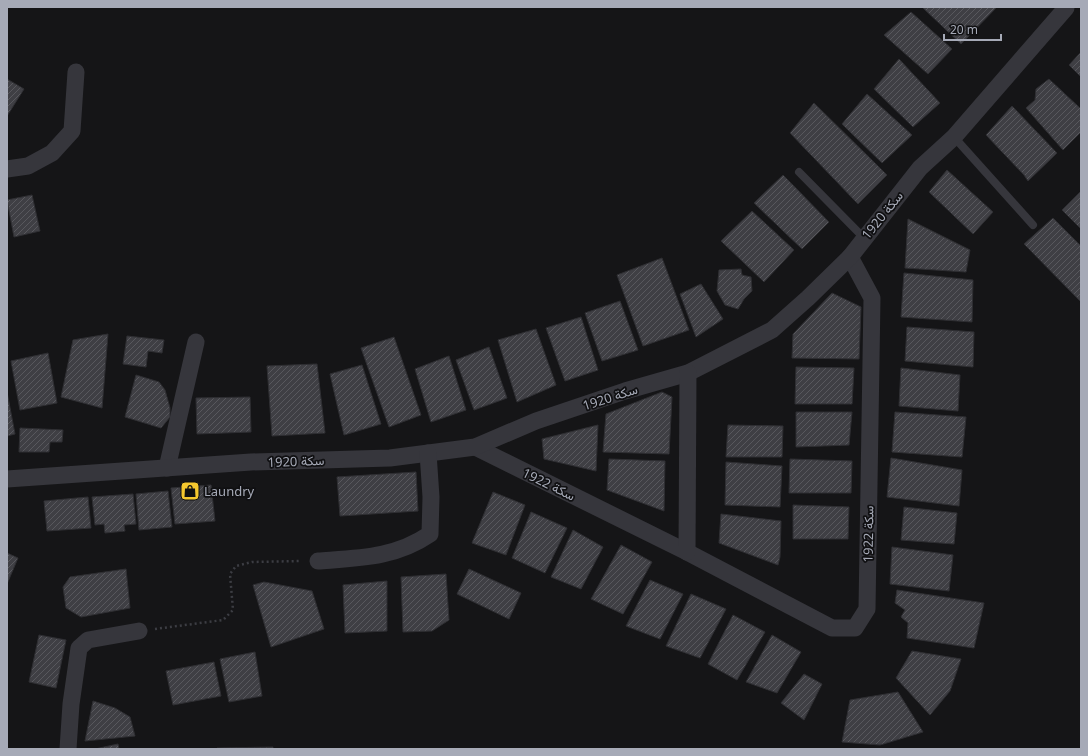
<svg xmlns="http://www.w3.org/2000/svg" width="1088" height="756" viewBox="0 0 1088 756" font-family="'Noto Sans',Vazirmatn,sans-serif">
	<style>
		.building { fill: url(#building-hatch); stroke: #2f2f33 }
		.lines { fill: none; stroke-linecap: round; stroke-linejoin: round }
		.path { stroke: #3c3d43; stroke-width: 2.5; stroke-dasharray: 2 3; stroke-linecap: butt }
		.service { stroke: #36363c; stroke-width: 8 }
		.minor { stroke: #36363c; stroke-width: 17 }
		.labels { text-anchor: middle; stroke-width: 3.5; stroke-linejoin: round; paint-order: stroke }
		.street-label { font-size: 13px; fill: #a6aab7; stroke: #101012 }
		.poi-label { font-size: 13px; fill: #a6aab7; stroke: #101012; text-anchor: start }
	</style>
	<defs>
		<pattern id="building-hatch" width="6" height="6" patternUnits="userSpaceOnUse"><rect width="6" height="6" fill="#3f3f44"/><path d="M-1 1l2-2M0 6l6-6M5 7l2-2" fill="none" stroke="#58585d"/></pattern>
	</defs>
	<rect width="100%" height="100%" fill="#151517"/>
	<g class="building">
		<path d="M922 7H997L961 44Z"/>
		<path d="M911 12 952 49 928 74 884 35Z"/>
		<path d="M1081 52V77L1069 65Z"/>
		<path d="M899 59 940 103 913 127 874 89Z"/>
		<path d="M7 79 24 89 7 116Z"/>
		<path d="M1049 79 1081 109V132L1063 150 1026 108 1035 100 1036 89Z"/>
		<path d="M867 94 912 135 882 163 842 124Z"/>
		<path d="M814 103 887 175 858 204 790 133Z"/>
		<path d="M1012 106 1057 153 1028 181 1024 175 986 135Z"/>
		<path d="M947 170 993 212 973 234 929 192Z"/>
		<path d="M783 175 829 222 802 249 754 203Z"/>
		<path d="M1081 191V229L1062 210Z"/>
		<path d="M32 195 40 231 14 237 7 200Z"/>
		<path d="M752 211 794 250 764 282 721 241Z"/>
		<path d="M1053 218 1081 246V302L1024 244Z"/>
		<path d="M908 219 970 250 966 272 905 268Z"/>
		<path d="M662 258 689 330 643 346 617 275Z"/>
		<path d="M741 269 742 275 751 277 752 291 744 299 738 309 725 305 717 291 719 270Z"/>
		<path d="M904 273 973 280 972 322 901 317Z"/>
		<path d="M701 284 723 319 696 337 680 294Z"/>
		<path d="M832 293 861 307 859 359 792 358 793 334Z"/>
		<path d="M620 301 638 350 602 361 585 313Z"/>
		<path d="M581 317 598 370 565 381 546 328Z"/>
		<path d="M907 327 974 332 973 367 905 361Z"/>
		<path d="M536 329 556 385 517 402 498 340Z"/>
		<path d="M108 334 102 408 61 397 73 340Z"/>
		<path d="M127 336 164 340 162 353 148 351 146 367 123 364Z"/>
		<path d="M394 337 421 415 389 427 361 348Z"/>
		<path d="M489 347 507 398 474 410 456 360Z"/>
		<path d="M48 353 57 403 20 410 11 361Z"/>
		<path d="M449 356 466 410 431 422 415 369Z"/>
		<path d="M317 364 325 433 272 436 267 366Z"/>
		<path d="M362 365 381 424 344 435 330 374Z"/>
		<path d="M796 367 854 368 852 404H795Z"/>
		<path d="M901 368 960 375 958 411 899 406Z"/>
		<path d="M136 375 159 382 165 390 170 408V417L161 428 125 417Z"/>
		<path d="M7 392 15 434 7 436Z"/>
		<path d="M662 392 672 397 669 454 603 452 606 414Z"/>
		<path d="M250 397 251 432 197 434 196 398Z"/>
		<path d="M796 412H852L849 445 796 447Z"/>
		<path d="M895 412 966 417 962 457 892 452Z"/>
		<path d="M598 425 596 471 544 459 542 439Z"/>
		<path d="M728 425 783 426 782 457H726Z"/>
		<path d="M20 428 63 430 62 442H50L49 452H19Z"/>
		<path d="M891 458 962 470 959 506 887 497Z"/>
		<path d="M609 459 665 461 664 511 607 490Z"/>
		<path d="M790 459 852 461 851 493H789Z"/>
		<path d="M726 462 782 466 780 507 725 505Z"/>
		<path d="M416 472 418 511 340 516 337 477Z"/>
		<path d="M211 485 215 521 175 524 171 488Z"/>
		<path d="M168 491 172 527 139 530 136 494Z"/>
		<path d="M493 492 525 505 506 555 472 543Z"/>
		<path d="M133 494 136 524 124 525 125 531 105 533 104 524 95 525 92 497Z"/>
		<path d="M88 497 91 528 47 531 44 501Z"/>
		<path d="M793 505 849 507 848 539H793Z"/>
		<path d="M904 507 957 513 954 544 901 540Z"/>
		<path d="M531 512 567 528 545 573 512 558Z"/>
		<path d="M721 514 781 521 780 557 778 565 719 543Z"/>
		<path d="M573 530 603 547 581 589 551 577Z"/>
		<path d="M621 545 652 562 623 614 591 599Z"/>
		<path d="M892 547 953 555 949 591 890 584Z"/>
		<path d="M7 553 18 558 7 584Z"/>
		<path d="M126 569 130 608 81 617 66 608 63 587 70 577Z"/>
		<path d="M469 569 521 593 509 619 457 594Z"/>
		<path d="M446 574 449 620 432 631 403 632 401 577Z"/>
		<path d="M650 580 683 594 660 639 626 626Z"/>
		<path d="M387 581V631L345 633 343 585Z"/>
		<path d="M264 582 312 591 324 629 271 647 253 585Z"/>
		<path d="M897 590 984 603 974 648 907 638 908 623 901 617 905 610 895 603Z"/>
		<path d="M691 594 726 609 700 658 666 646Z"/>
		<path d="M733 615 765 632 737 680 708 664Z"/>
		<path d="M39 635 66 640 56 688 29 682Z"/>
		<path d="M772 635 801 652 777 693 746 682Z"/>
		<path d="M912 651 961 659 950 691 930 715 896 678Z"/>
		<path d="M255 652 262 696 229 702 220 659Z"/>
		<path d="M214 662 221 696 173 705 166 671Z"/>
		<path d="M804 674 822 684 804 720 781 703Z"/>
		<path d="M898 692 923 732 880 745 842 742 850 700Z"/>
		<path d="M93 701 115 708 130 717 135 736 85 741Z"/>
		<path d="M118 744 119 749H95Z"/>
		<path d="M273 747V749H217V748Z"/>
	</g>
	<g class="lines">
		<path class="path" d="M155 629 223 620 233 610 230 574 236 566 252 562 301 561"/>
		<g class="service">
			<path d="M954 137 1033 225"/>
			<path d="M799 172 864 238"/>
		</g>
		<g class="minor">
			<path d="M7 169 28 166 52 153 72 131 76 72"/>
			<path d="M475 447 687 552 832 628H855L867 609 872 298 850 257"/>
			<path d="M167 468 196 342"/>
			<path d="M7 479 251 462 390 458 475 447 536 421 625 391 688 373 772 330 808 298 850 257 920 168 954 137 1066 8"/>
			<path d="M687 552 688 373"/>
			<path d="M318 561C359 558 395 558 430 534L431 497 428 453"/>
			<path d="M68 749 71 704 79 648 88 640 139 631"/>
		</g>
	</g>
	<defs>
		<g id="shop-square" transform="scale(1)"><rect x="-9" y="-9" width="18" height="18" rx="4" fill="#f6c82e" stroke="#101012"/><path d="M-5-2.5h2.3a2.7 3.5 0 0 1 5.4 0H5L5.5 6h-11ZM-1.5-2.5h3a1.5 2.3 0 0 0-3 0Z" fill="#111"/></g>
	</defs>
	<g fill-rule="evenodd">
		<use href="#shop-square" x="190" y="491"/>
	</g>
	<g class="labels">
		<g class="street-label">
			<text transform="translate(882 215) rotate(-51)" y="5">سكة 1920</text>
			<text transform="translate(610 397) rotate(-18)" y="5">سكة 1920</text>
			<text transform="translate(296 461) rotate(-2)" y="5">سكة 1920</text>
			<text transform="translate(549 484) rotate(26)" y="5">سكة 1922</text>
			<text transform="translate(868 534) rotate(-89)" y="5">سكة 1922</text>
		</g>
		<g class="poi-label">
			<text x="204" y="496">Laundry</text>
		</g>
	</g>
	<rect width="1088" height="756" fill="none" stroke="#a6aab7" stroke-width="16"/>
	<path d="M944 34v6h57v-6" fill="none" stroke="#a6aab7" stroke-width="2"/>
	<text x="950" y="34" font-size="12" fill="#a6aab7" stroke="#101012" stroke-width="3" paint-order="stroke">20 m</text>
</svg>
